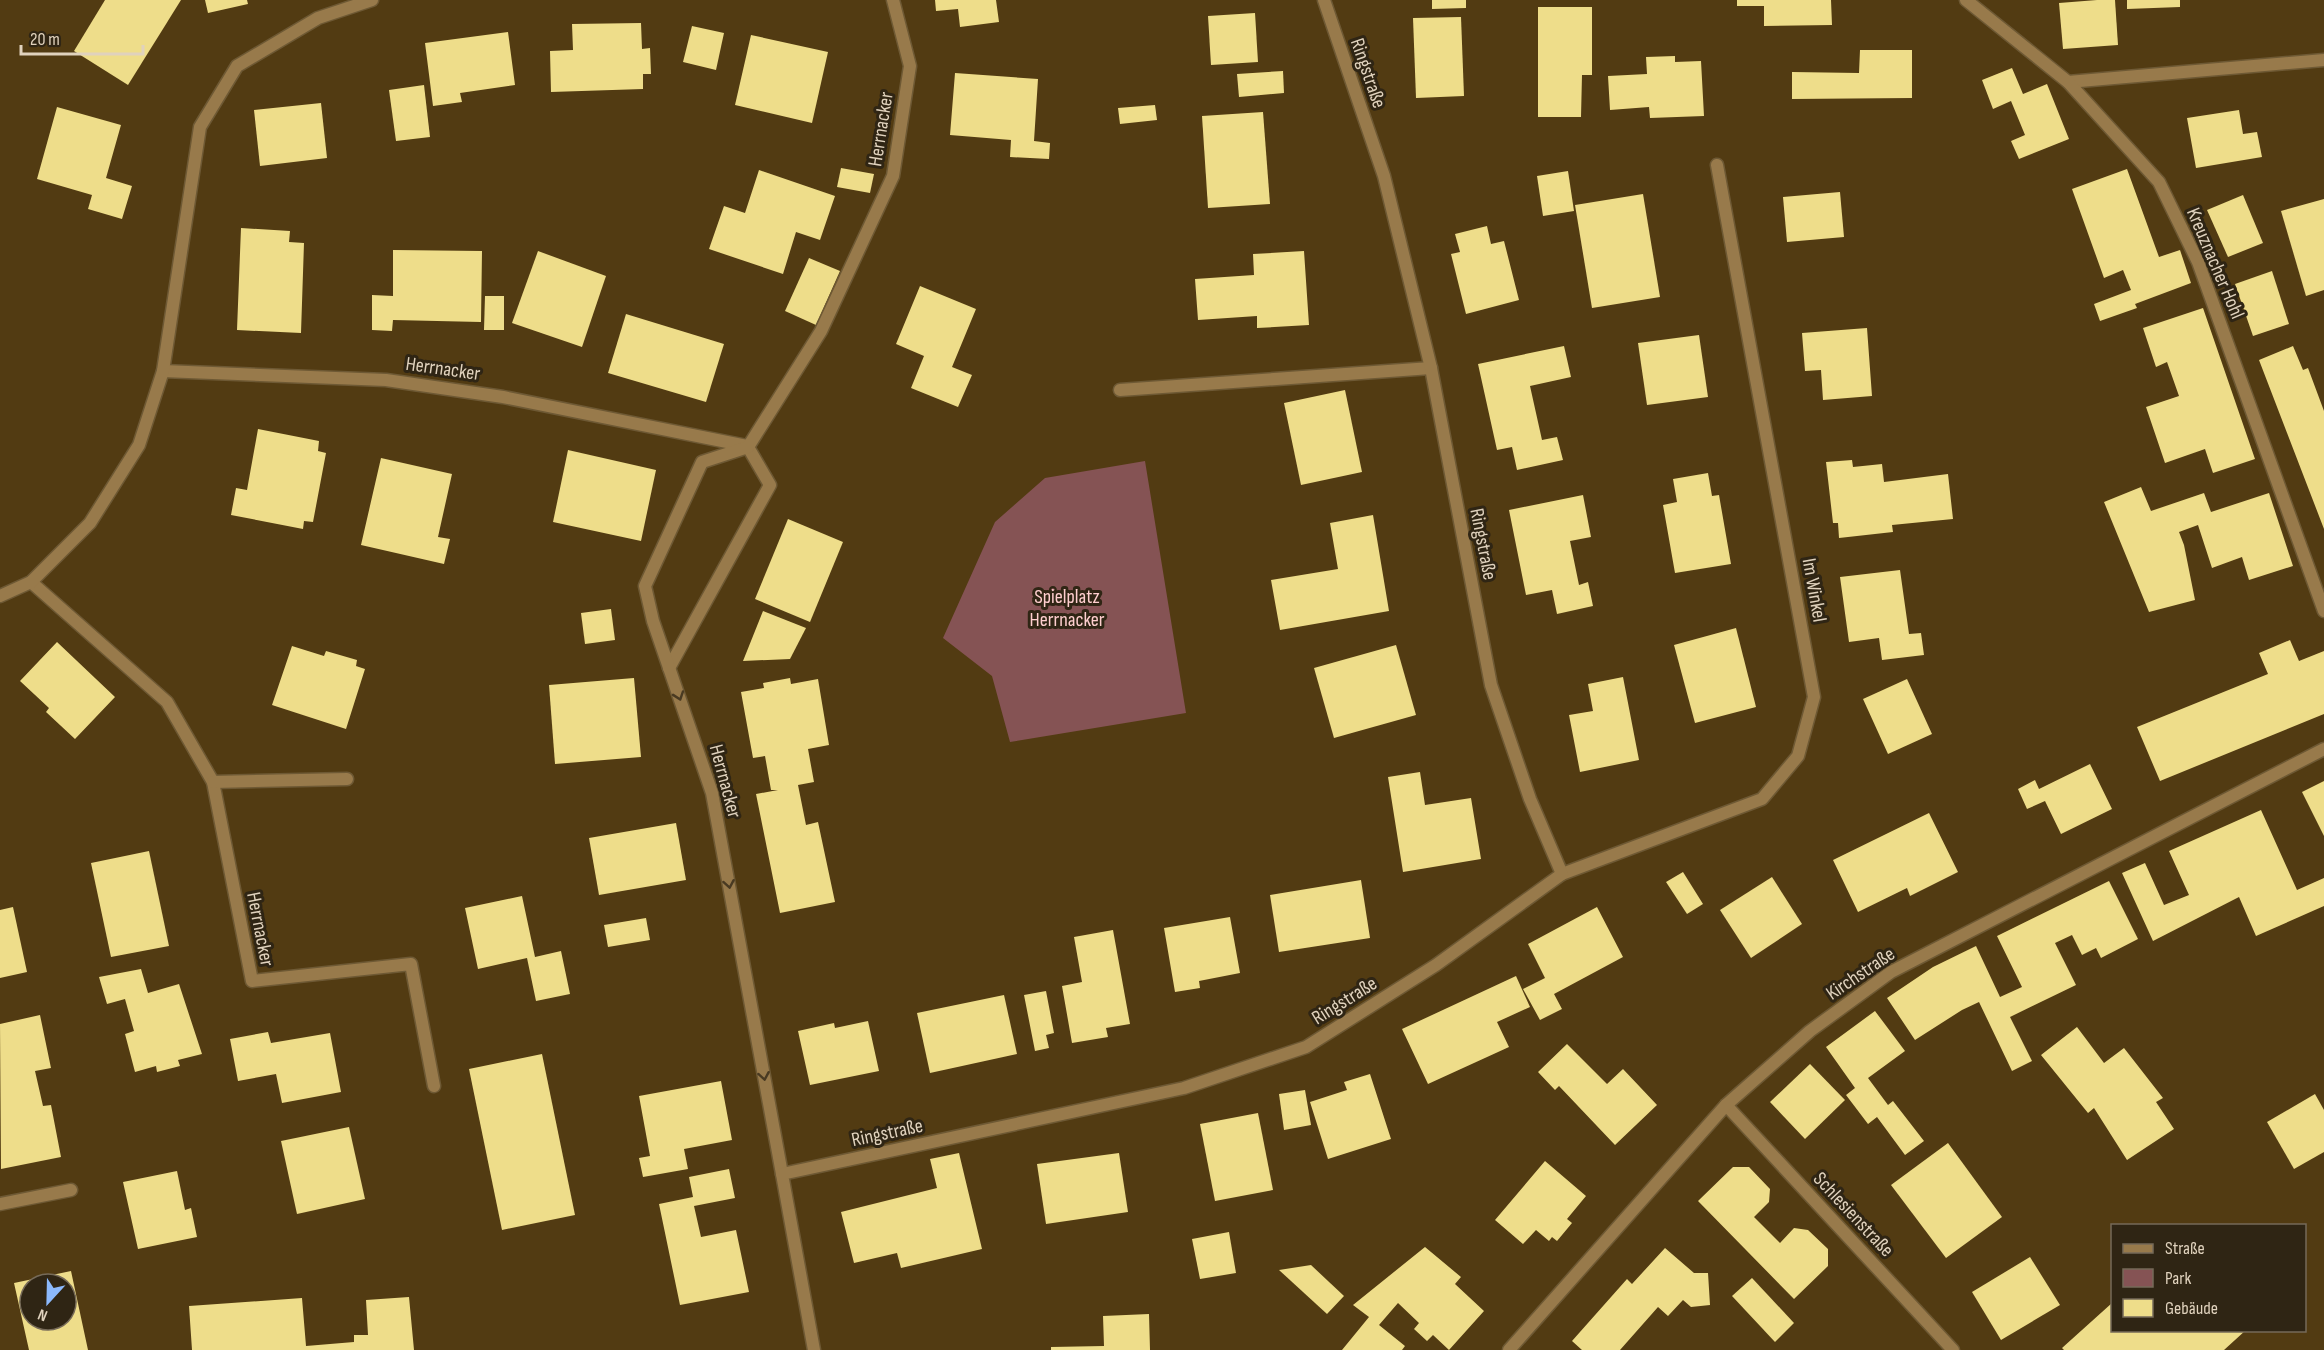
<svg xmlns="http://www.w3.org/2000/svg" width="2324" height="1350" viewBox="0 0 2324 1350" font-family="'Sofia Sans Condensed',sans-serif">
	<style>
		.green { fill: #855354 }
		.building { fill: #eedd8a; fill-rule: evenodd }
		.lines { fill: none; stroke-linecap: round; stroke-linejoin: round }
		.lane-casing { stroke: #6e5934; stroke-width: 15 }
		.street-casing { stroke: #6e5934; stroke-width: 15 }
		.lane { stroke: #987a4b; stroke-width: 12 }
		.street { stroke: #987a4b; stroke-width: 12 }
		.oneway { stroke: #493a22 }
		.labels { text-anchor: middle; stroke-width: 6; stroke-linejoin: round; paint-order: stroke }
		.street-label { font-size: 20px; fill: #e0d2bd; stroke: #2f2514 }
		.park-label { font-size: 20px; fill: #ffcfcf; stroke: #2f2514 }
	</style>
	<rect width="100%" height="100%" fill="#523b12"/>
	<path class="green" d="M1145 461 1186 713 1010 742 992 676 943 638 995 522 1045 478Z"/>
	<g class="building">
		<path d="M105 0H181L128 85 74 51Z"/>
		<path d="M205 0H247L248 4 208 13Z"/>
		<path d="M935 0H996L999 22 960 27 958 9 936 11Z"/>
		<path d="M1432 0H1466V8L1432 9Z"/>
		<path d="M1737 0H1831L1832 25 1764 26V6H1737Z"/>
		<path d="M2097 0H2115L2118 45 2063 49 2059 3Z"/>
		<path d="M2127 0H2180V7L2127 9Z"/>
		<path d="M1538 7H1592V75H1582L1581 117H1538Z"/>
		<path d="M1255 13 1258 62 1211 65 1208 16Z"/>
		<path d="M1461 17 1464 96 1416 98 1413 18Z"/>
		<path d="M641 23 642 49 650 48 651 74H643V89L551 92 550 51 573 50 572 24Z"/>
		<path d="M692 26 724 33 716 70 683 62Z"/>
		<path d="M508 32 515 85 460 93 462 102 433 106 425 43Z"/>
		<path d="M751 35 828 52 812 123 735 105Z"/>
		<path d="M1860 50H1912V98L1792 99V72L1859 73Z"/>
		<path d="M1675 56V62L1701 61 1704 116 1650 118 1649 107 1610 110 1608 76 1647 74 1646 57Z"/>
		<path d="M2012 68 2023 94 2047 84 2069 139 2019 159 2011 141 2025 135 2011 101 1993 109 1982 80Z"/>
		<path d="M1283 71 1284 93 1239 97 1237 74Z"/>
		<path d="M955 73 1038 79 1034 141 1050 143 1049 159 1010 157 1011 140 950 135Z"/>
		<path d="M424 85 430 137 396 141 389 90Z"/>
		<path d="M321 103 327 158 260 166 254 110Z"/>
		<path d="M1155 105 1157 120 1120 124 1118 108Z"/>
		<path d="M57 107 121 125 106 178 132 186 122 219 88 209 92 195 37 179Z"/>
		<path d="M2239 110 2243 134 2257 132 2262 157 2196 168 2187 118Z"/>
		<path d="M1263 112 1270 204 1208 208 1202 116Z"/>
		<path d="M841 168 874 174 870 193 837 187Z"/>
		<path d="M2127 169 2159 257 2180 250 2191 283 2135 304 2137 308 2100 321 2094 304 2131 290 2123 270 2104 278 2072 189Z"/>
		<path d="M759 170 835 196 820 240 796 232 783 274 709 249 724 206 745 213Z"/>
		<path d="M1568 171 1574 211 1543 216 1537 176Z"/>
		<path d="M1840 192 1844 237 1787 242 1783 197Z"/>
		<path d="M1643 194 1660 297 1592 308 1575 205Z"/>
		<path d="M2243 195 2263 243 2228 257 2207 210Z"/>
		<path d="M2324 199V290L2306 296 2281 211Z"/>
		<path d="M1487 226 1491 244 1504 241 1519 300 1466 314 1451 254 1460 252 1455 234Z"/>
		<path d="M241 228 290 231 289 242 304 243 301 333 237 330Z"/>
		<path d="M393 250 482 251 481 322 393 320 392 331 372 330V295L393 296Z"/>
		<path d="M538 251 606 276 582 347 512 323Z"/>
		<path d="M1304 251 1309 325 1257 328V316L1198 320 1195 279 1254 275 1253 254Z"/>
		<path d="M809 258 840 271 816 325 785 311Z"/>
		<path d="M2272 271 2289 324 2253 336 2235 284Z"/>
		<path d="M920 286 976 309 952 367 972 375 958 407 911 388 924 356 896 344Z"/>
		<path d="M485 296H504V330H484Z"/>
		<path d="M2203 308 2255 459 2213 473 2205 449 2165 463 2146 407 2179 396 2167 362 2156 367 2143 328Z"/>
		<path d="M626 314 724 344 706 402 608 373Z"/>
		<path d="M1867 328 1872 396 1823 400 1821 370 1805 371 1802 333Z"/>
		<path d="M1699 335 1708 397 1647 405 1638 343Z"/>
		<path d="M1564 346 1571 377 1530 386 1542 440 1557 437 1563 460 1517 470 1512 447 1497 450 1478 364Z"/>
		<path d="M2293 346 2303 370 2308 368 2324 411V529L2259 360Z"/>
		<path d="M1345 390 1362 472 1301 485 1284 403Z"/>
		<path d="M258 429 319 441 318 451 326 453 313 522 304 521 303 529 231 515 236 488 247 490Z"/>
		<path d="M568 450 656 470 641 541 553 522Z"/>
		<path d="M381 458 452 474 438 537 450 539 444 564 361 545Z"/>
		<path d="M1852 460 1853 467 1882 464 1884 482 1948 474 1953 519 1892 525 1893 532 1839 538 1838 523H1833L1826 462Z"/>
		<path d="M1708 473 1712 496 1719 495 1731 564 1675 573 1663 505 1677 502 1673 479Z"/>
		<path d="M2141 487 2151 511 2204 493 2211 512 2269 493 2293 566 2249 580 2242 557 2212 568 2198 525 2179 532 2184 545 2195 600 2149 612 2104 502Z"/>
		<path d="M1583 495 1591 537 1570 541 1579 585 1588 582 1593 606 1557 614 1552 590 1526 595 1509 510Z"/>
		<path d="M1373 515 1389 611 1280 630 1271 580 1338 569 1330 523Z"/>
		<path d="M788 519 843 542 810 622 755 599Z"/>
		<path d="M1900 570 1909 634 1921 633 1924 655 1882 660 1879 638 1849 642 1840 577Z"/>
		<path d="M611 609 615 640 585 644 581 613Z"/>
		<path d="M763 611 806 628 790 659 743 661Z"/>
		<path d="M1736 628 1756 707 1695 723 1674 645Z"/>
		<path d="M2290 640 2299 661 2324 651V714L2160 781 2137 727 2268 674 2259 653Z"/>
		<path d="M57 642 115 697 75 739 46 712 49 708 20 681Z"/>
		<path d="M1396 645 1416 715 1334 738 1314 668Z"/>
		<path d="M292 646 324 656 326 651 357 660 356 666 365 669 346 729 272 705Z"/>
		<path d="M1623 677 1639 760 1580 772 1569 715 1593 711 1588 684Z"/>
		<path d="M634 678 641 757 555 764 549 685Z"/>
		<path d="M790 678 791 684 818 679 829 745 808 749 814 782 798 785 806 825 818 822 835 902 780 913 756 794 778 790H771L765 756 753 758 741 692 764 688 763 683Z"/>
		<path d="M1907 679 1932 734 1888 754 1863 699Z"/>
		<path d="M2090 764 2112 809 2061 834 2045 801 2027 809 2018 789 2035 780 2039 789Z"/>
		<path d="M1420 772 1425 805 1471 798 1481 859 1403 872 1388 777Z"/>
		<path d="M2324 781V836L2302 792Z"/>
		<path d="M2261 810 2297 890 2324 878V906L2256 936 2239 897 2153 941 2122 873 2145 863 2164 905 2189 895 2169 851Z"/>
		<path d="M1929 813 1958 872 1910 896 1907 888 1858 912 1833 860Z"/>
		<path d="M676 823 686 880 599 895 589 838Z"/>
		<path d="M149 851 169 946 111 957 91 863Z"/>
		<path d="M1683 872 1703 904 1687 914 1666 882Z"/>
		<path d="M1772 877 1802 924 1751 958 1720 910Z"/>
		<path d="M1361 880 1370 938 1279 952 1270 895Z"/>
		<path d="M2109 881 2138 939 2101 958 2096 948 2082 955 2072 935 2055 943 2076 985 2010 1017 2032 1061 2012 1071 1979 1002 1962 1010 1915 1040 1887 998 1933 967 1976 946 2000 997 2022 987 1997 936Z"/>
		<path d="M522 896 535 957 561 951 570 994 536 1001 527 958 478 969 465 908Z"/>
		<path d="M13 907 27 972 0 978V910Z"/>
		<path d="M1597 907 1623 957 1554 994 1562 1009 1540 1020 1523 989 1545 978 1528 944Z"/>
		<path d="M1230 917 1240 973 1199 981 1200 988 1175 992 1164 928Z"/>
		<path d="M646 918 650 940 608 947 604 925Z"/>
		<path d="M1113 930 1130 1024 1106 1028 1108 1037 1072 1043 1062 986 1082 982 1074 937Z"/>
		<path d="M141 969 148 993 179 984 202 1054 178 1060 180 1066 157 1072 156 1066 135 1072 125 1034 134 1031 125 999 107 1004 99 977Z"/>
		<path d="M1516 976 1530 1007 1497 1022 1509 1047 1428 1084 1402 1029Z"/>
		<path d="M1046 991 1054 1033 1046 1035 1049 1048 1035 1051 1024 995Z"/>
		<path d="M1004 995 1017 1054 930 1073 917 1013Z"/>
		<path d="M1875 1011 1905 1051 1868 1078 1888 1105 1893 1101 1924 1141 1905 1155 1877 1117 1868 1124 1846 1095 1855 1088 1826 1047Z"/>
		<path d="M40 1015 51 1068 35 1071 43 1106 51 1105 61 1157 1 1169 0 1024Z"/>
		<path d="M868 1021 879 1071 810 1085 798 1031 834 1023 835 1028Z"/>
		<path d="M2077 1027 2104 1063 2124 1048 2163 1098 2156 1102 2174 1129 2127 1160 2094 1108 2088 1113 2041 1055Z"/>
		<path d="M268 1032 271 1043 330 1033 341 1092 282 1103 276 1074 238 1081 230 1039Z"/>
		<path d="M1567 1044 1607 1084 1623 1069 1657 1105 1615 1145 1559 1086 1555 1090 1538 1072Z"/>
		<path d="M542 1054 575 1215 502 1230 469 1069Z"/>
		<path d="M1810 1064 1845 1100 1805 1139 1770 1102Z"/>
		<path d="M1370 1074 1391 1139 1328 1159 1310 1102 1347 1090 1344 1082Z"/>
		<path d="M721 1081 732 1140 684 1149 688 1169 643 1177 639 1158 650 1156 639 1096Z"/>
		<path d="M1305 1090 1311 1125 1284 1130 1279 1094Z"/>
		<path d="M2315 1094 2324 1110V1152L2294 1169 2267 1122Z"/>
		<path d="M1258 1113 1273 1190 1215 1201 1200 1124Z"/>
		<path d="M349 1127 365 1199 297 1214 281 1141Z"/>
		<path d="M1948 1143 2002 1217 1946 1258 1891 1185Z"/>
		<path d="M959 1153 982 1249 901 1268 897 1253 854 1263 841 1212 937 1188 930 1159Z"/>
		<path d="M1119 1153 1128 1212 1046 1224 1037 1164Z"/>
		<path d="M1545 1161 1586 1196 1567 1219 1572 1223 1557 1241 1552 1237 1549 1241 1536 1230 1523 1244 1495 1220Z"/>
		<path d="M1733 1167H1749L1770 1189 1769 1202 1754 1217 1780 1243 1794 1228 1808 1230 1828 1249V1266L1794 1299 1698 1201Z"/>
		<path d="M729 1169 735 1198 694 1206 701 1237 736 1230 749 1292 680 1305 659 1204 693 1197 689 1177Z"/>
		<path d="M177 1171 185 1210 191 1208 197 1237 138 1249 123 1182Z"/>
		<path d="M1229 1232 1236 1273 1200 1279 1192 1239Z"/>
		<path d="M1425 1247 1461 1277 1455 1284 1484 1311 1449 1350 1433 1335 1427 1341 1414 1329 1419 1323 1398 1303 1379 1325 1405 1346 1402 1350H1342L1369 1317 1353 1305Z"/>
		<path d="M1665 1248 1694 1273H1708L1710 1305 1691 1307 1683 1300 1668 1316 1658 1307 1620 1350H1582L1572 1341 1627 1279 1632 1284Z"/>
		<path d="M2030 1257 2060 1305 2001 1340 1972 1292Z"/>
		<path d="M1311 1265 1344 1296 1327 1314 1279 1270Z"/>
		<path d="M71 1271 88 1350H29L14 1283ZM30 1284H66V1320H30Z"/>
		<path d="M1752 1278 1794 1323 1775 1342 1732 1296Z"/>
		<path d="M409 1297 414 1350H192L189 1306 302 1298 306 1346 354 1342V1335H368L366 1300Z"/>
		<path d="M2112 1303V1330H2246L2224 1350H2064L2062 1348Z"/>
		<path d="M1149 1314 1150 1350H1051V1347L1104 1346 1103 1316Z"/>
	</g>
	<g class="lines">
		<g class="lane-casing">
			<g id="lane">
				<path d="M2068 82 2324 60"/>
				<path d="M669 668 770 485 748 447"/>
				<path d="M0 1204 71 1190"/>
			</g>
		</g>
		<g class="street-casing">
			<g id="street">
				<path d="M1966 0 2068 82 2159 182 2198 262 2324 611"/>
				<path d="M163 371 386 380 503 397 747 446"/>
				<path d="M1120 390 1431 368"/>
				<path d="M31 582 167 702 213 782 252 981 411 964 434 1086"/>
				<path d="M0 596 31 582 90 523 139 445 163 371 200 127 237 66 318 18 372 0"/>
				<path d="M213 782 347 779"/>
				<path d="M1562 874 1762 799 1798 756 1814 697 1717 165"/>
				<path d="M1726 1105 1953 1350"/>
				<path d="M782 1174 712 793 653 621 645 586 702 462 748 447 821 331 893 176 910 66 893 0"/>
				<path d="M814 1350 782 1174 1184 1088 1306 1047 1436 965 1562 874 1530 799 1491 685 1431 368 1384 176 1324 0"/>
				<path d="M1509 1350 1726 1105 1810 1031 1891 972 2324 749"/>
			</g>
		</g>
		<use href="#lane" class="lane"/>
		<use href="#street" class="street"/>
	</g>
	<defs><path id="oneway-chevron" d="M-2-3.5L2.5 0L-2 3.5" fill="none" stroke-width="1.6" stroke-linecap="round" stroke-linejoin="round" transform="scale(1.5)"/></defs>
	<g class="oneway">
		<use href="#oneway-chevron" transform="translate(679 696) rotate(71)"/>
		<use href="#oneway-chevron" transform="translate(729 884) rotate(80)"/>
		<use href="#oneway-chevron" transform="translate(764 1076) rotate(80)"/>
	</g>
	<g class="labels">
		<g class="street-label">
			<text transform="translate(1369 73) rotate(71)" y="7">Ringstraße</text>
			<text transform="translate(880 129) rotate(-81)" y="7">Herrnacker</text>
			<text transform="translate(2216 263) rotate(67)" y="7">Kreuznacher Hohl</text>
			<text transform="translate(443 368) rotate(8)" y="7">Herrnacker</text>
			<text transform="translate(1484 544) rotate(79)" y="7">Ringstraße</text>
			<text transform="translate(1815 590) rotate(80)" y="7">Im Winkel</text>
			<text transform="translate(726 781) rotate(75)" y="7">Herrnacker</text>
			<text transform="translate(261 929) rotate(79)" y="7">Herrnacker</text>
			<text transform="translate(1860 973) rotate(-34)" y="7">Kirchstraße</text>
			<text transform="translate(1344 1000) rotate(-32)" y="7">Ringstraße</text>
			<text transform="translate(887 1132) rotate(-12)" y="7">Ringstraße</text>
			<text transform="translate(1854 1214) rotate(47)" y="7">Schlesienstraße</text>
		</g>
		<g class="park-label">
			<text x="1067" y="603">Spielplatz<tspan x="1067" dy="23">Herrnacker</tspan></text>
		</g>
	</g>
	<rect x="2111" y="1224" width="195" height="108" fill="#2f2514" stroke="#766a58" stroke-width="1.5"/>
	<rect x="2123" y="1244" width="30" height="9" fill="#987a4b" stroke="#766a58" stroke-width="1.5"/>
	<text x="2165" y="1254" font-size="18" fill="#e0d2bd">Straße</text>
	<rect x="2123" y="1269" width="30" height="18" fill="#855354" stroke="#766a58" stroke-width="1.5"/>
	<text x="2165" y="1284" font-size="18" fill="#e0d2bd">Park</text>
	<rect x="2123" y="1299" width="30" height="18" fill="#eedd8a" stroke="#766a58" stroke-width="1.5"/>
	<text x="2165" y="1314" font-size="18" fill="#e0d2bd">Gebäude</text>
	<g transform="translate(48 1302) rotate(202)"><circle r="28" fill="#2f2514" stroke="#766a58" stroke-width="1.5"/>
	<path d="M0-4.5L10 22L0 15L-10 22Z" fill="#8cb9fc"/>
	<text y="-9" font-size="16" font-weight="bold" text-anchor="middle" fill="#e0d2bd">N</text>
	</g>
	<path d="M21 45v9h122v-9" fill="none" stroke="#e0d2bd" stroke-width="3"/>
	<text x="30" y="45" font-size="18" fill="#e0d2bd" stroke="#2f2514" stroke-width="4.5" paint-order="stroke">20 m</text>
</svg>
